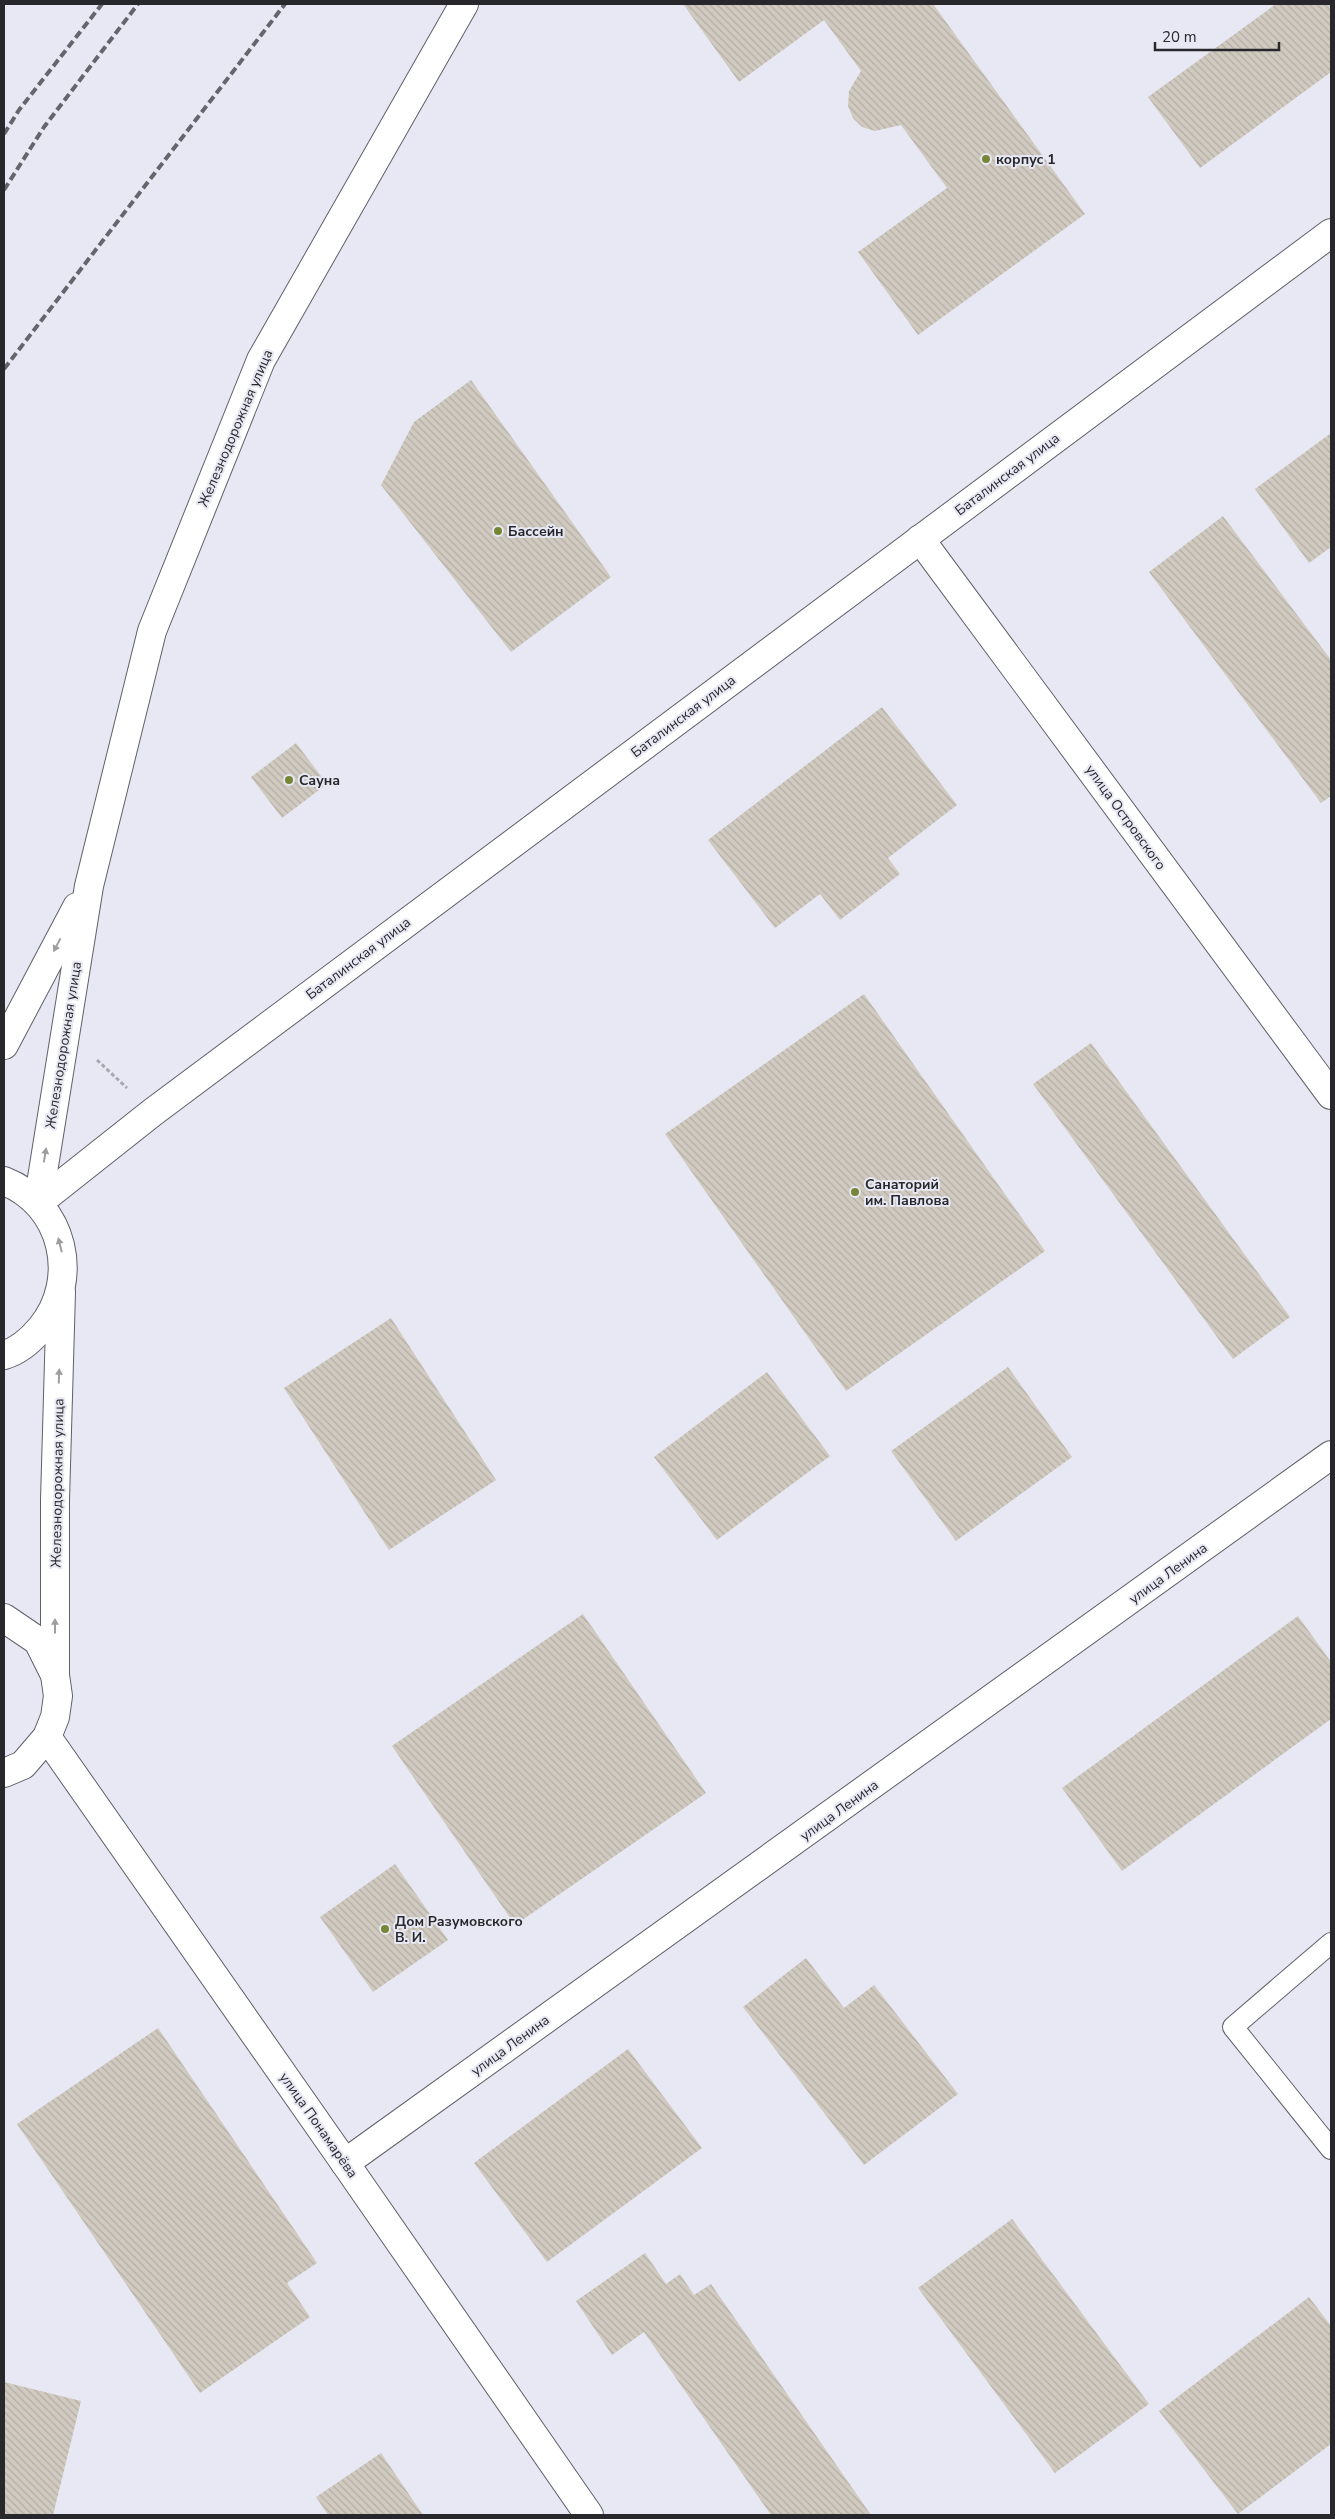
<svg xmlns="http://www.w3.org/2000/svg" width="1335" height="2519" viewBox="0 0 1335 2519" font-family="'Nunito Sans',sans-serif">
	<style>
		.building { fill: url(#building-back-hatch) }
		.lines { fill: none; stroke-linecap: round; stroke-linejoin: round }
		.lane-casing { stroke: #5f6069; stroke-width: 22 }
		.street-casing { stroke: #5f6069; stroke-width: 30 }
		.secondary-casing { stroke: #5f6069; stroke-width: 30 }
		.path { stroke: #a8a8b1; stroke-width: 3; stroke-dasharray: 4 2.5; stroke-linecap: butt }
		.lane { stroke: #fff; stroke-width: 20 }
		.street { stroke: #fff; stroke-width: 28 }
		.secondary { stroke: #fff; stroke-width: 28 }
		.rail { stroke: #65666c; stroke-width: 4; stroke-dasharray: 8 4; stroke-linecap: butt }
		.oneway { fill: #9e9ea0 }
		.poi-dot { fill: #778635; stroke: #e7e8f3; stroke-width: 2 }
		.labels { text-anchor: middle; stroke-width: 4; stroke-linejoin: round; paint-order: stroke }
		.poi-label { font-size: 14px; font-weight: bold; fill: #28282c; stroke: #e7e8f3; text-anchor: start }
		.street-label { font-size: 14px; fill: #28282c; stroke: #e7e8f3 }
	</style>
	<defs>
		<pattern id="building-back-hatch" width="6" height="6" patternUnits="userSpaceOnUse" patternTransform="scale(1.25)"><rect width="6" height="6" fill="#d0cac0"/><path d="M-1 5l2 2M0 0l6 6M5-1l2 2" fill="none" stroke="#b3aea5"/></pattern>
	</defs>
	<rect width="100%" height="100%" fill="#e7e8f3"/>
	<g class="building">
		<path d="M683 4H933L1085 214 918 335 858 252 947 188 901 125 875 131 862 127 853 118 848 106 849 91 861 71 824 20 739 82Z"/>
		<path d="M1276 4H1331V72L1200 168 1148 97Z"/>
		<path d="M471 380 611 577 511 652 381 485 414 422Z"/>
		<path d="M1331 433V547L1309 563 1255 489Z"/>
		<path d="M1223 516 1331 660V796L1321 803 1149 572Z"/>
		<path d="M882 707 957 805 888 858 900 874 840 920 820 894 775 928 708 840Z"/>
		<path d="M296 743 327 784 282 818 251 777Z"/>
		<path d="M864 994 1045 1251 846 1391 665 1134Z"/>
		<path d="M1091 1043 1290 1317 1233 1359 1033 1084Z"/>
		<path d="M391 1318 496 1480 389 1550 284 1388Z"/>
		<path d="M1008 1367 1072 1457 956 1541 891 1451Z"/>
		<path d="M767 1372 830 1456 717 1540 654 1457Z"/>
		<path d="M583 1614 706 1793 515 1925 392 1746Z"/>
		<path d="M1298 1616 1331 1662V1719L1122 1871 1062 1788Z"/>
		<path d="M395 1864 448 1940 373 1992 320 1917Z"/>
		<path d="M806 1958 844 2008 874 1985 958 2094 864 2165 743 2007Z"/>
		<path d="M158 2028 317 2263 287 2283 310 2317 200 2393 17 2124Z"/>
		<path d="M628 2049 702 2148 547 2262 474 2163Z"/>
		<path d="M1012 2219 1149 2404 1055 2473 918 2288Z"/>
		<path d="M645 2253 666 2284 680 2274 694 2295 711 2284 871 2515H771L644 2332 612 2355 576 2301Z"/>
		<path d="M1309 2297 1331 2326V2444L1238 2514 1159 2411Z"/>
		<path d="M4 2382 81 2401 53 2515H4Z"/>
		<path d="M381 2453 423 2515H328L316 2497Z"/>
	</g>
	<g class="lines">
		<g class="lane-casing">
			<path id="lane" d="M1331 1943 1233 2027 1331 2149"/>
		</g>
		<g class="street-casing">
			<g id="street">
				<path d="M920 539 1331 1095"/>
				<path d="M38 1203 153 1112 1331 233"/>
				<path d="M47 1737 345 2163 589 2515"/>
				<path d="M345 2163 1331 1455"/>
			</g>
		</g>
		<g class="secondary-casing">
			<g id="secondary">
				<path d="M4 1045 77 907"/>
				<path d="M4 1181C64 1204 81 1280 41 1328 31 1340 18 1351 4 1355"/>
				<path d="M38 1203 89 886 152 631 261 360 464 4"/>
				<path d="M4 1618 38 1641 55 1675 58 1696 55 1717 47 1737 23 1765 4 1773"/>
				<path d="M55 1675V1500L61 1292"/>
			</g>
		</g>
		<path class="path" d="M97 1060 127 1088"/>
		<use href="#lane" class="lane"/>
		<use href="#street" class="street"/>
		<use href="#secondary" class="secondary"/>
		<g class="rail">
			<path d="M4 134 19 110 102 4"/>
			<path d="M4 190 44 127 138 4"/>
			<path d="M4 369 285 4"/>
		</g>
	</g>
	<defs><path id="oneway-solid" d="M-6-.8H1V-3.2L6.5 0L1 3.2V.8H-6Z" transform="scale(1.25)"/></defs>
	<g class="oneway">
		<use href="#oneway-solid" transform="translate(57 945) rotate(118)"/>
		<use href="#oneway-solid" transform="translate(45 1155) rotate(-81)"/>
		<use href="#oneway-solid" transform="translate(60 1245) rotate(-104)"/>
		<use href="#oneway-solid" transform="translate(59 1376) rotate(-88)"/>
		<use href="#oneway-solid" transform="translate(55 1626) rotate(-90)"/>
	</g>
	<g class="poi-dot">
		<circle cx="986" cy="159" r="5"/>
		<circle cx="498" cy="531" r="5"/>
		<circle cx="289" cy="780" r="5"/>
		<circle cx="855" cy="1192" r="5"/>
		<circle cx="385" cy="1929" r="5"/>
	</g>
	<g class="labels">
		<g class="poi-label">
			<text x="996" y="164">корпус 1</text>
			<text x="508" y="536">Бассейн</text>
			<text x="299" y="785">Сауна</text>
			<text x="865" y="1189">Санаторий<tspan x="865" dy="16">им. Павлова</tspan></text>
			<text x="395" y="1926">Дом Разумовского<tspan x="395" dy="16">В. И.</tspan></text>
		</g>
		<g class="street-label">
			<text transform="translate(235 428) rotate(-67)" y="5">Железнодорожная улица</text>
			<text transform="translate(1007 474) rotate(-37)" y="5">Баталинская улица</text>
			<text transform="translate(683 716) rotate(-37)" y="5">Баталинская улица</text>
			<text transform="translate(1126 817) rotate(54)" y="5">улица Островского</text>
			<text transform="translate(358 958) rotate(-37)" y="5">Баталинская улица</text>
			<text transform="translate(63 1045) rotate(-81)" y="5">Железнодорожная улица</text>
			<text transform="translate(57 1483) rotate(-89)" y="5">Железнодорожная улица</text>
			<text transform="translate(1168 1573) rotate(-36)" y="5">улица Ленина</text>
			<text transform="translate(839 1810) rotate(-36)" y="5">улица Ленина</text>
			<text transform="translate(510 2045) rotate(-36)" y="5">улица Ленина</text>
			<text transform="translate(319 2125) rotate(55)" y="5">улица Понамарёва</text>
		</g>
	</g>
	<rect width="1335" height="2519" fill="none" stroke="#28282c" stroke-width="10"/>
	<path d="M1155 42v8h124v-8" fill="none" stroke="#28282c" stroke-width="2.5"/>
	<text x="1162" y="42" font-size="15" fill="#28282c" stroke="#e7e8f3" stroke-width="4" paint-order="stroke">20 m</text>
</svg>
